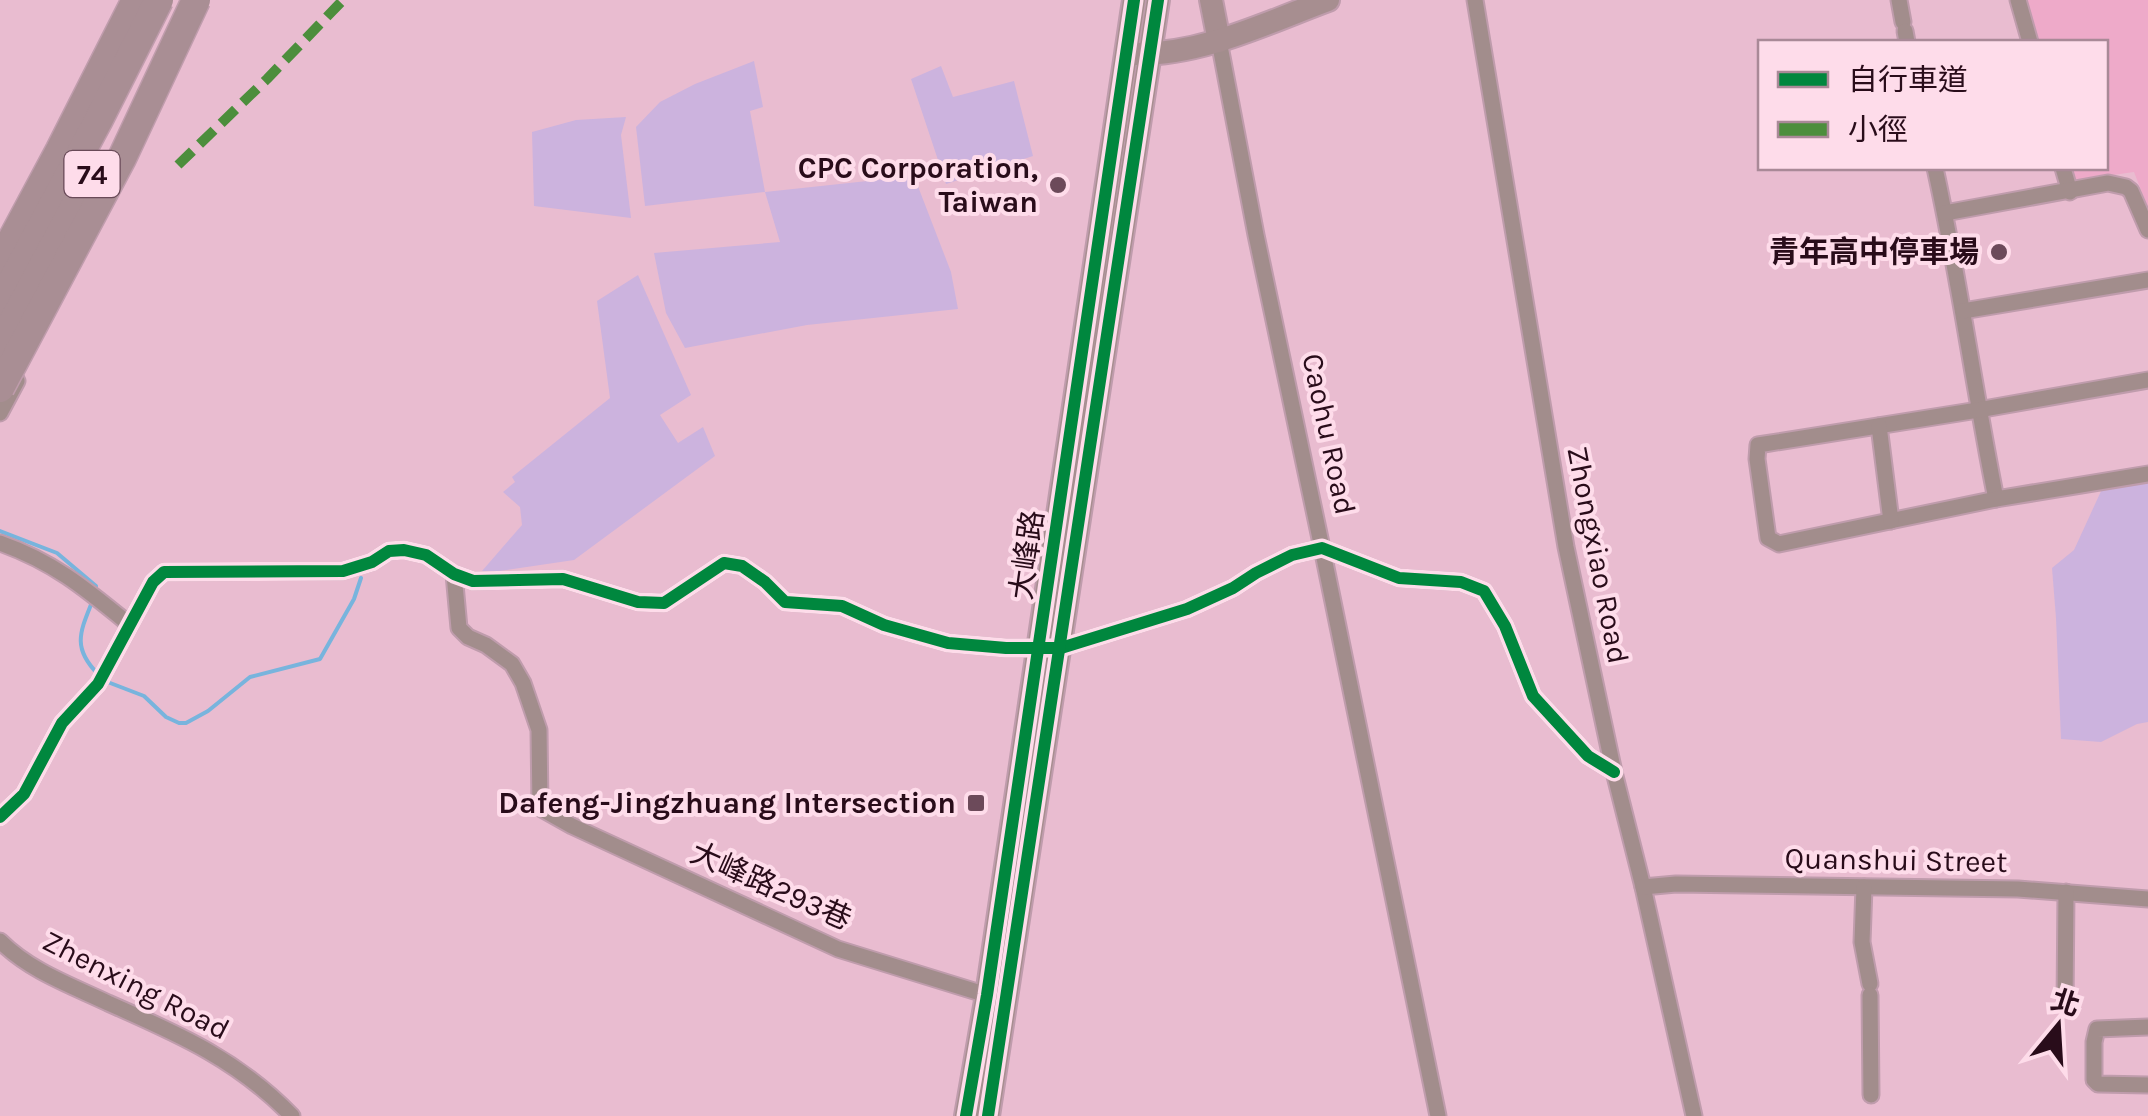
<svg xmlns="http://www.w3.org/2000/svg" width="2148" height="1116" viewBox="0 0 2148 1116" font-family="Karla,'Noto Sans TC',sans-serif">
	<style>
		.built { fill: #eeaac9 }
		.green { fill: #ccb3de }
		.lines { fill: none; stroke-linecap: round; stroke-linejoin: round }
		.stream { stroke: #78b4dd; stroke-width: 4 }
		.street-casing { stroke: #bf9cac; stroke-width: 19 }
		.secondary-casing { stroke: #bf9cac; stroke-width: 26 }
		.street { stroke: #a28d8c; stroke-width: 15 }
		.secondary { stroke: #a78e90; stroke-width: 22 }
		.highway-bridge-casing { stroke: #bf9cac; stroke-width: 31; stroke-linecap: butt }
		.highway-bridge { stroke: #a98e94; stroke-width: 28 }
		.quiet { stroke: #4c8e3c; stroke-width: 10; stroke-dasharray: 20 10; stroke-linecap: butt }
		.cycleway-casing { stroke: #fedcea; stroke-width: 19 }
		.cycleway { stroke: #00873e; stroke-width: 12 }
		.poi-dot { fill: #6c4a5a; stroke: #fedcea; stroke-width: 4 }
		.labels { text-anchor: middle; stroke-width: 8; stroke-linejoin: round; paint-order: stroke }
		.shield { fill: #fedcea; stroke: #694a58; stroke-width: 2.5 }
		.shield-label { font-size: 28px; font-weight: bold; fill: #290c1a }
		.poi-label { font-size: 30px; font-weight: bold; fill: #290c1a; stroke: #fedcea; text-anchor: end }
		.street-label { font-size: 30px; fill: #290c1a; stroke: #fedcea }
	</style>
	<rect width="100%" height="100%" fill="#e9bcd0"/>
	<path class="built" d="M2024 0H2148V208L2134 172 2078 180 2071 176 2068 168H2106V42H2035Z"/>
	<g class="green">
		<path d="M754 61 763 107 750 111 765 192 914 176 951 272 958 309 807 325 685 348 666 313 654 253 780 242 765 192 645 206 636 127 660 102 695 84Z"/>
		<path d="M941 66 953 97 1014 81 1033 156 946 184 911 79Z"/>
		<path d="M626 117 621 135 631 218 534 206 532 132 576 120Z"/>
		<path d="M638 275 691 395 660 415 678 443 703 427 715 456 574 560 493 572 482 571 522 525 520 507 503 492 515 482 512 477 610 398 597 301Z"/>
		<path d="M2148 483V722L2137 724 2101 742 2061 739 2056 618 2052 568 2074 550 2102 489Z"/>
	</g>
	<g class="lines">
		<g class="stream">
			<path d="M0 531 57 553 96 586 94 593"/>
			<path d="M92 602C80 632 72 648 98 674"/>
			<path d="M105 681 144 696 166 717 179 723H186L208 711 250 677 320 659 354 599 361 578"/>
		</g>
		<g class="street-casing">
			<g id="street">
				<path d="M1475 0 1566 547 1614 772 1643 887 1694 1116"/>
				<path d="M1899 0 1903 22"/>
				<path d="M2018 0 2030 42"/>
				<path d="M1905 31 1907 42"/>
				<path d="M1219 41 1256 235 1322 548 1438 1116"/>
				<path d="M1935 168C1959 277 1974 389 1996 499"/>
				<path d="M2063 168 2070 192"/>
				<path d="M1945 213 2108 183 2126 187 2131 191 2148 230"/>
				<path d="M1963 311 2148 280"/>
				<path d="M2148 380 1978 410 1758 445 1757 459 1768 538 1779 544 1996 499 2148 474"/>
				<path d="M0 413 17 381"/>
				<path d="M1879 426 1891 521"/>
				<path d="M0 543C54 562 86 589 130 625"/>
				<path d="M454 574 459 628 468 637 486 645 512 664 523 683 539 730 540 808 572 826 838 949 987 995"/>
				<path d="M0 817 24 794 62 723 98 684 153 582 164 572 343 571 372 562 389 551 404 550 426 555 454 574 473 581 563 579 638 602 664 603 724 563 742 566 765 582 785 602 842 606 884 625 948 643 1006 648H1061L1187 609 1233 588 1256 573 1292 555 1322 548 1399 578 1461 582 1484 591 1505 626 1533 696 1588 756 1614 772"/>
				<path d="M1643 887 1676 884 2018 889 2148 899"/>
				<path d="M1864 887 1862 942 1870 984"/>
				<path d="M0 941C30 971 70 985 108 1003 178 1034 237 1059 292 1116"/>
				<path d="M1870 995 1871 1095"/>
				<path d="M2065 1005 2066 892"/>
				<path d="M2148 1027 2097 1029 2094 1042V1080L2098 1084 2148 1085"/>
			</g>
		</g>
		<g class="secondary-casing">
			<g id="secondary">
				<path d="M1211 0 1219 41"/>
				<path d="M1135 54C1202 55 1266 23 1328 0"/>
				<path d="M966 1116 987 995 1134 0"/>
				<path d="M988 1116 1158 0"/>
			</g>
		</g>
		<use href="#street" class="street"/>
		<use href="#secondary" class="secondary"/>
		<g class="highway-bridge-casing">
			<g id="highway-bridge">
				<path d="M0 262 60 150 136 0"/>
				<path d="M0 304 98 121 159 0"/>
				<path d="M0 346 89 180"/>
				<path d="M0 388 122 158 196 0"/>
			</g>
		</g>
		<use href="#highway-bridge" class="highway-bridge"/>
		<path class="quiet" d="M178 165 267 79 343 0"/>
		<g class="cycleway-casing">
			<g id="cycleway">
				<path d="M0 817 24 794 62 723 98 684 153 582 164 572 343 571 372 562 389 551 404 550 426 555 454 574 473 581 563 579 638 602 664 603 724 563 742 566 765 582 785 602 842 606 884 625 948 643 1006 648H1061L1187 609 1233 588 1256 573 1292 555 1322 548 1399 578 1461 582 1484 591 1505 626 1533 696 1588 756 1614 772"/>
				<path d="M966 1116 987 995 1134 0"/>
				<path d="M988 1116 1158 0"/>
			</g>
		</g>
		<use href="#cycleway" class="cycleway"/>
	</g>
	<g class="poi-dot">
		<circle cx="1058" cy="185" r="10"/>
		<circle cx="1999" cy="252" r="10"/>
		<rect x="966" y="793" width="20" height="20" rx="5"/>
	</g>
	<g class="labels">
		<rect class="shield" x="64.5" y="151" width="55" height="46" rx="8"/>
		<g class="shield-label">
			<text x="92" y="184">74</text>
		</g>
		<g class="poi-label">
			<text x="1038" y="178">CPC Corporation,<tspan x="1038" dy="34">Taiwan</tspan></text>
			<text x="1979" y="262">青年高中停車場</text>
			<text x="956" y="813">Dafeng-Jingzhuang Intersection</text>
		</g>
		<g class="street-label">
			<text transform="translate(1329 434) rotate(78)" y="10">Caohu Road</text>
			<text transform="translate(1027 555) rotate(-82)" y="10">大峰路</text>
			<text transform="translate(1598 555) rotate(79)" y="10">Zhongxiao Road</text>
			<text transform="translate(1896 860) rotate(1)" y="10">Quanshui Street</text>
			<text transform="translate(771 886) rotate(24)" y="10">大峰路293巷</text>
			<text transform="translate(136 985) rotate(27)" y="10">Zhenxing Road</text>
		</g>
	</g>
	<rect x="1758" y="40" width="350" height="130" fill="#fedcea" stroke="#a98997" stroke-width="2.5"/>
	<rect x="1778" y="72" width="50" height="15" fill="#00873e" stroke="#a98997" stroke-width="2.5"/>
	<text x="1848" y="90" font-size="30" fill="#290c1a">自行車道</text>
	<rect x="1778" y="122" width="50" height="15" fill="#4c8e3c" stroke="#a98997" stroke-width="2.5"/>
	<text x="1848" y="140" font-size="30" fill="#290c1a">小徑</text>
	<g transform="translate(2058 1026) rotate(18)" stroke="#fedcea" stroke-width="8" paint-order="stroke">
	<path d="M0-8L18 38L0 25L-18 38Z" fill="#290c1a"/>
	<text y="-15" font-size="28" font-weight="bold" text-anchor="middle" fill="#290c1a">北</text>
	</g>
</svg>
